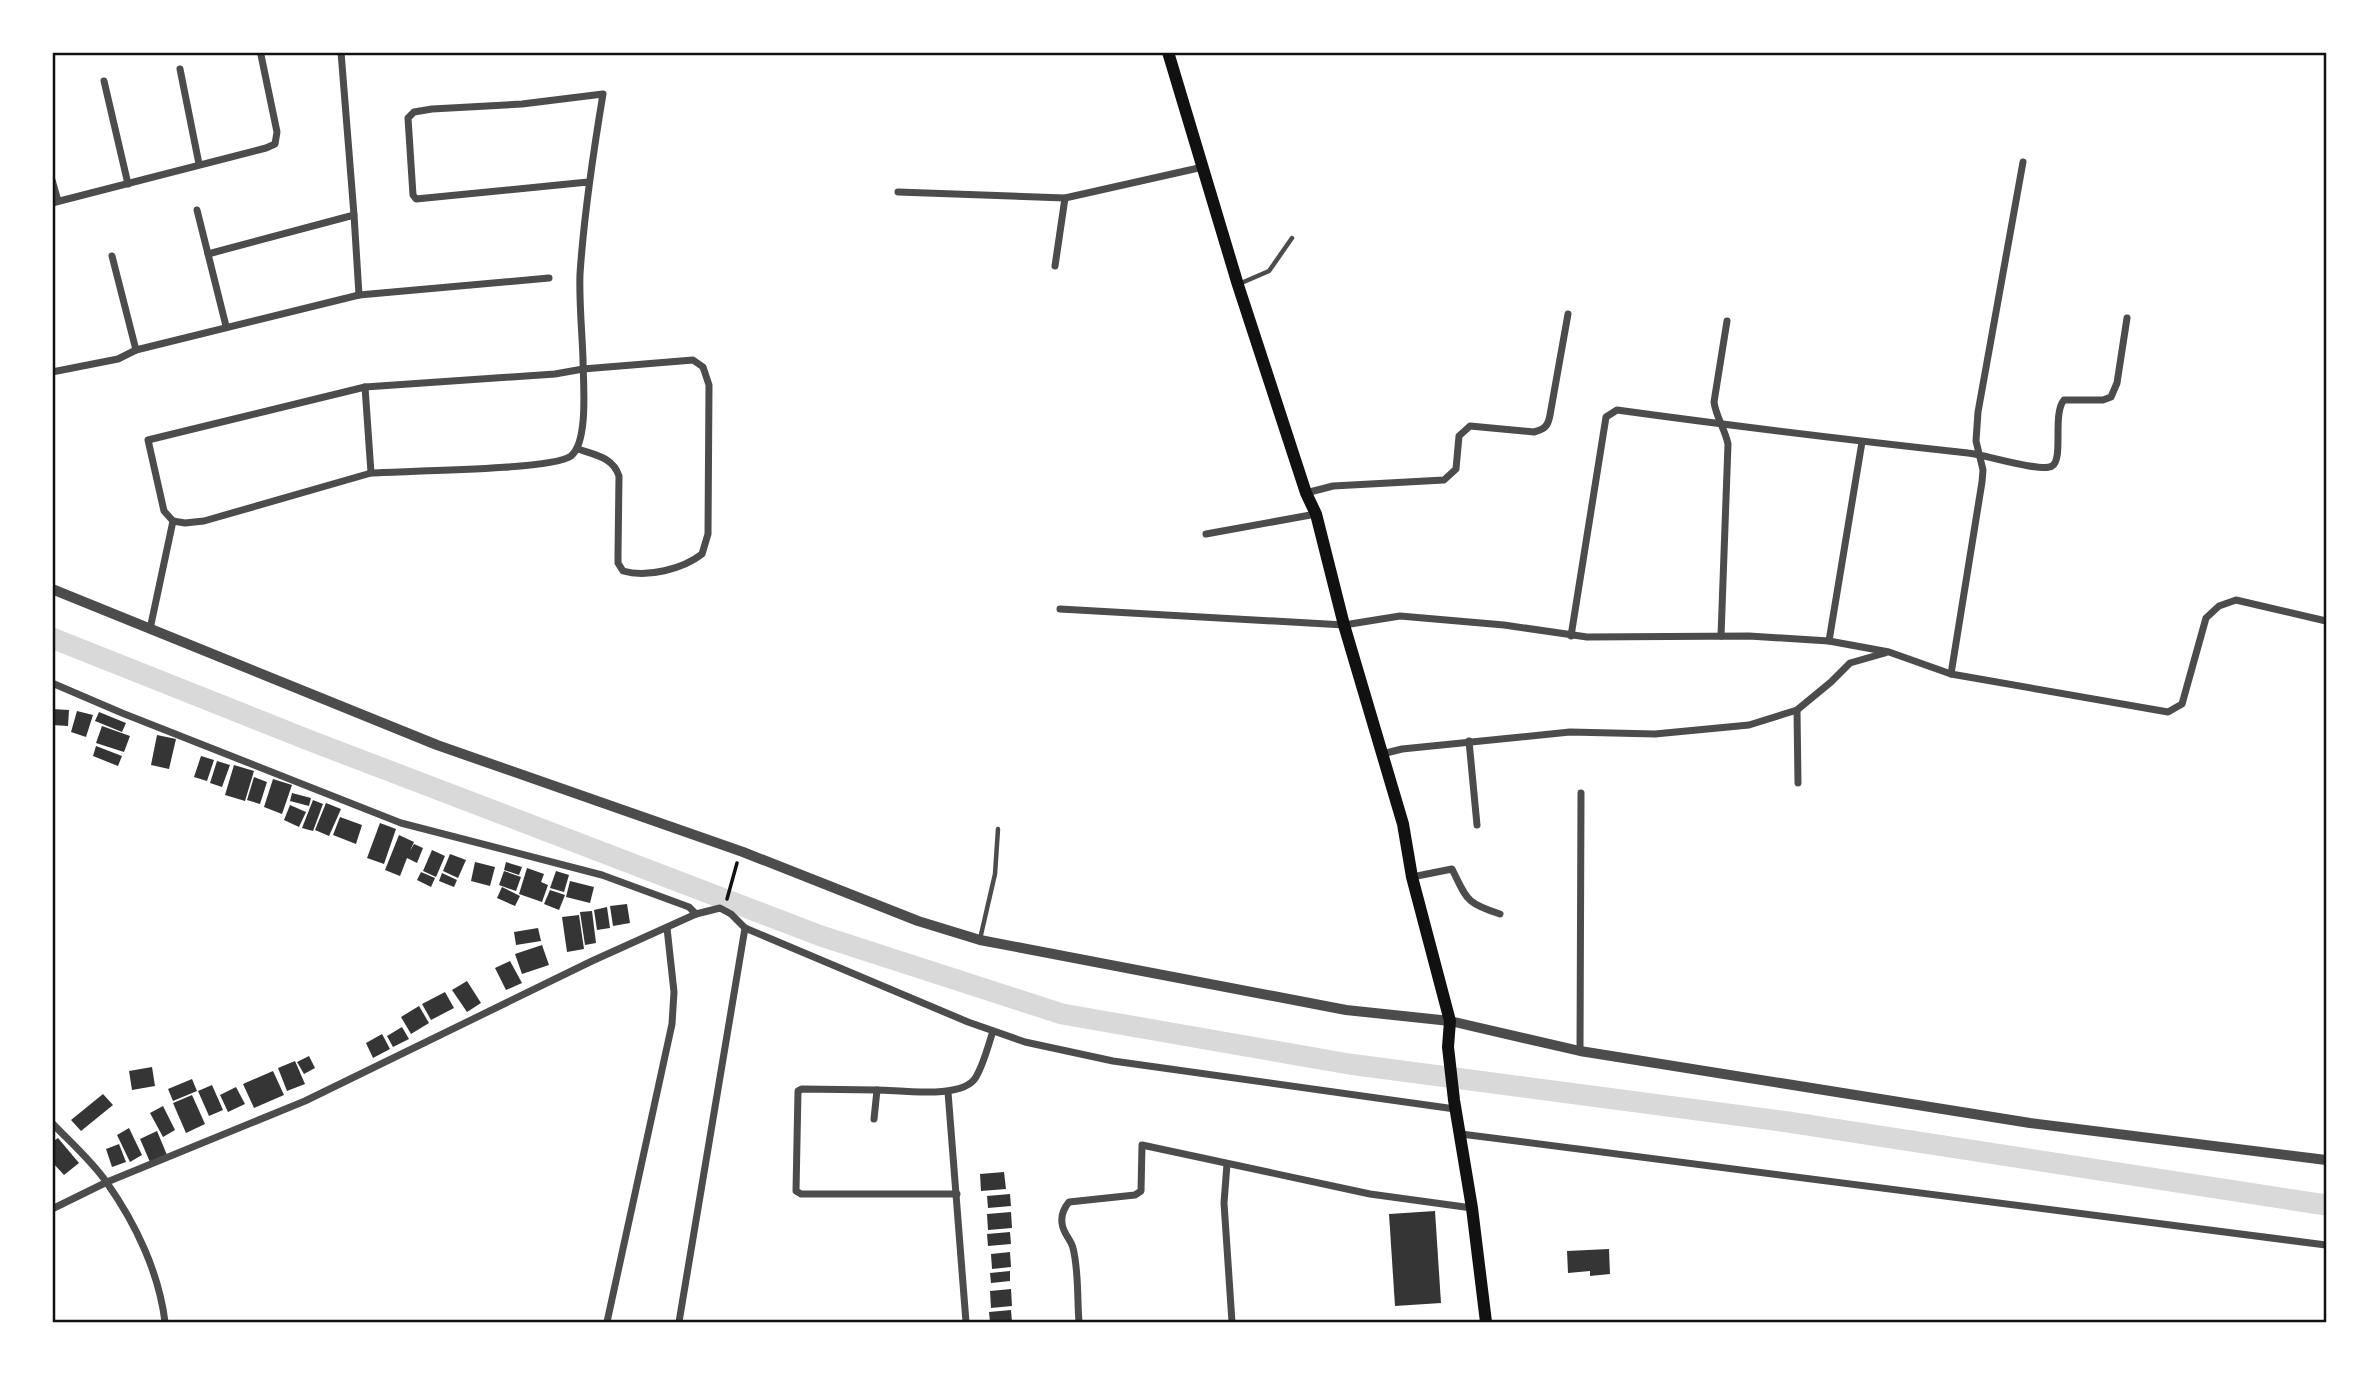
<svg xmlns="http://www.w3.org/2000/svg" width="2379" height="1375" viewBox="0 0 2379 1375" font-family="'Alegreya Sans',sans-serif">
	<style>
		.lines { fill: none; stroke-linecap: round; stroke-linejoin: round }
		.canal { stroke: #d9d9d9; stroke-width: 21 }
		.building { fill: #353535 }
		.path { stroke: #111; stroke-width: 3.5 }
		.service { stroke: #4c4c4c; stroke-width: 4.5 }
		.minor { stroke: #4c4c4c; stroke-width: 7 }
		.tertiary { stroke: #4c4c4c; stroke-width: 10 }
		.secondary { stroke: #111; stroke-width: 12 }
		.neatline { fill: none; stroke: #111; stroke-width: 2.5 }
	</style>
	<rect width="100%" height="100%" fill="#fff"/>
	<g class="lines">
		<path class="canal" d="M52 638 311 741 821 936 1062 1014 1349 1064 1788 1122 2326 1205"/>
	</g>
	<g class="building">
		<path d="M52 709 69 710 68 726 52 725Z"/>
		<path d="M77 711 93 715 86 737 71 732Z"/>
		<path d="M99 712 126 723 122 732 95 721Z"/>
		<path d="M102 726 130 736 124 752 96 743Z"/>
		<path d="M157 735 176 739 169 769 151 765Z"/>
		<path d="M96 746 122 756 118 766 93 756Z"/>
		<path d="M201 756 214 760 207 781 194 777Z"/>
		<path d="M217 761 230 765 222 787 210 783Z"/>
		<path d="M234 765 254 771 245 801 225 795Z"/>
		<path d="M254 777 267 782 260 804 247 800Z"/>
		<path d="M273 779 292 785 282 814 264 807Z"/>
		<path d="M292 793 311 798 309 806 290 801Z"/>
		<path d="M313 800 323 804 313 831 302 828Z"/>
		<path d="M326 803 341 809 329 836 315 830Z"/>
		<path d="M290 805 306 812 299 827 284 820Z"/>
		<path d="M340 817 362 825 356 844 333 835Z"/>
		<path d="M380 823 396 829 384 864 367 858Z"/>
		<path d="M399 835 414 842 410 851 414 844 423 848 417 863 407 858 400 876 385 870Z"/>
		<path d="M432 850 445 856 436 877 423 871Z"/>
		<path d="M450 854 466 860 458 878 443 871Z"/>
		<path d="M475 862 495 867 490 886 471 881Z"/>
		<path d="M506 862 522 867 519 875 504 870Z"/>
		<path d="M527 868 544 874 541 882 548 885 542 902 519 894Z"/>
		<path d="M504 871 521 877 516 891 499 885Z"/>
		<path d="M556 871 569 875 564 892 550 888Z"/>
		<path d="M421 872 435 878 431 887 417 880Z"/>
		<path d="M442 873 457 880 454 887 439 881Z"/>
		<path d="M570 881 594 887 590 903 566 897Z"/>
		<path d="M502 887 520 896 515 906 497 898Z"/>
		<path d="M550 890 565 895 559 910 544 904Z"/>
		<path d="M627 904 630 923 613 926 610 906Z"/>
		<path d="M607 907 610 928 597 930 594 910Z"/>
		<path d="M592 911 596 943 585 945 580 912Z"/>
		<path d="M579 915 584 949 567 952 562 917Z"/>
		<path d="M538 928 541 941 516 945 514 932Z"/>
		<path d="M542 945 549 965 522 974 515 954Z"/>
		<path d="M510 961 522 983 506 990 495 968Z"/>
		<path d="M467 981 481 1003 467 1012 452 990Z"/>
		<path d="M445 992 454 1008 431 1020 422 1004Z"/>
		<path d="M419 1006 429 1023 411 1034 401 1017Z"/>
		<path d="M402 1027 409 1039 393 1047 387 1036Z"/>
		<path d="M382 1034 390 1049 373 1058 366 1043Z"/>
		<path d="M309 1056 315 1068 304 1074 297 1062Z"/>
		<path d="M295 1061 305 1084 287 1091 278 1068Z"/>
		<path d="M152 1067 155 1086 132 1090 129 1071Z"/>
		<path d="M273 1071 284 1095 254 1108 243 1084Z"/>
		<path d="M192 1079 197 1091 173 1101 168 1089Z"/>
		<path d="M212 1085 223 1110 209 1116 198 1091Z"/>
		<path d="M236 1087 245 1104 228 1112 220 1095Z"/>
		<path d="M103 1094 113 1105 81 1131 71 1120Z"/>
		<path d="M192 1095 205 1124 186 1133 173 1103Z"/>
		<path d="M163 1106 175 1130 163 1137 150 1113Z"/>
		<path d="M129 1128 142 1155 130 1162 117 1135Z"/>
		<path d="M157 1131 167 1155 150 1162 140 1139Z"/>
		<path d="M58 1138 79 1163 64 1175 52 1162V1142Z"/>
		<path d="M119 1144 126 1162 112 1167 106 1149Z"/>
		<path d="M1004 1172 1006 1189 981 1191 980 1174Z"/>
		<path d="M1010 1194 1011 1206 988 1208 987 1196Z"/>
		<path d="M1435 1211 1441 1303 1395 1306 1389 1214Z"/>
		<path d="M1011 1212 1012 1228 988 1230 987 1214Z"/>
		<path d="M1010 1232 1011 1244 988 1246 987 1234Z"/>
		<path d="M1609 1249 1610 1274 1590 1276V1271L1568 1273 1567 1251Z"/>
		<path d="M1010 1252 1011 1267 992 1269 991 1254Z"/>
		<path d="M1010 1271V1281L991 1283 990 1273Z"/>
		<path d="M1011 1289 1012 1306 991 1308 990 1291Z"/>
		<path d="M1011 1310 1012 1322H990L989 1312Z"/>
	</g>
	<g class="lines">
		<path class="path" d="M727 899 737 863"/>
		<g class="service">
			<path d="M1239 284 1269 271 1292 238"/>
			<path d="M980 939 995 874 998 829"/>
		</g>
		<g class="minor">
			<path d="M180 69 199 164"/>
			<path d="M104 81 128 184"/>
			<path d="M52 180 58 201"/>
			<path d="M898 192 1065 198 1203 167"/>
			<path d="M52 203 266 148 275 144 277 132 261 55"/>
			<path d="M197 210 208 254"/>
			<path d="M354 215 359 295"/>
			<path d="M112 256 136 350"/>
			<path d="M1055 266 1065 198"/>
			<path d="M226 326 208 254 354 215 341 52"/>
			<path d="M52 372 118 359 136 350 359 295 549 278"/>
			<path d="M365 387 371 473C403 471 553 470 571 456 589 441 583 381 583 359 582 331 579 301 580 274 584 213 593 154 603 94L522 104 432 109 414 112 408 118 413 195 416 199 588 182"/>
			<path d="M371 473 204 521 185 523 173 521 164 511 148 440 365 387 555 374 583 369 693 360 703 367 709 385 708 534 702 554C683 569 647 578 623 571L618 563V555L619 476C613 457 595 455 578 449"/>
			<path d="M1306 493 1333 486 1444 480 1456 469 1459 436 1470 426 1534 432C1545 429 1548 426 1550 415L1568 314"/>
			<path d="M1206 534 1316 514"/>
			<path d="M1060 609 1344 625 1400 616 1504 625 1587 637 1749 636 1829 641 1889 652 1951 674 2168 712 2182 704 2206 618 2219 606 2236 600 2326 621"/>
			<path d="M150 629 173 521"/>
			<path d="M1571 636 1606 417 1617 410C1733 426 1850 440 1968 453 1983 454 2041 473 2052 466 2064 459 2052 414 2064 400H2103L2111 397 2117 383 2127 318"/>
			<path d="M1721 636 1728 444C1725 429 1716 417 1714 402L1727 321"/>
			<path d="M1829 641 1862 442"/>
			<path d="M1951 674 1982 482 1983 470 1976 441 1978 412 2023 162"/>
			<path d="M52 683 122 713 401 823 602 875 689 907 696 914"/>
			<path d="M1797 710 1798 783"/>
			<path d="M1469 741 1477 825"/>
			<path d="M1382 754 1402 749 1570 732 1655 734 1749 725 1797 710 1831 682 1850 663 1885 653"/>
			<path d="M1412 877 1452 869C1467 899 1465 903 1500 914"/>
			<path d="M1580 1051 1581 793"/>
			<path d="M877 1090 802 1089 798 1091 796 1191 801 1194H957"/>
			<path d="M948 1092 966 1322"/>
			<path d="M874 1119 877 1090C900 1090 963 1100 976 1077 984 1063 988 1046 993 1031"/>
			<path d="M52 1123C70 1142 92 1161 107 1183 136 1224 159 1273 165 1322"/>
			<path d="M1461 1134 2326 1245"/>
			<path d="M1227 1164 1224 1203 1232 1322"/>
			<path d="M52 1209 107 1182 305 1101 592 961 696 914 720 908 731 914 745 928 968 1022 1025 1042 1113 1061 1455 1109"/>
			<path d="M607 1322 672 1024 674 992 667 928"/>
			<path d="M679 1322 745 928"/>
			<path d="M1079 1322C1077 1299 1079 1272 1073 1248 1071 1239 1063 1234 1062 1223 1061 1215 1064 1208 1069 1202L1135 1195 1141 1191 1142 1145 1370 1194 1472 1208"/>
		</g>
		<path class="tertiary" d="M52 589 437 745 743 852 918 921 980 940 1346 1010 1450 1021 1580 1051 2030 1123 2326 1160"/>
		<path class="secondary" d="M1168 52 1238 285 1306 493 1316 514 1344 625 1403 824 1412 877 1450 1021 1448 1047 1454 1100 1472 1208 1486 1322"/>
	</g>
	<rect width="2379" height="1375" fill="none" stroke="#ffffff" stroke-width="108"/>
	<rect x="54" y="54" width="2271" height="1267" class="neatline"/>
</svg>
